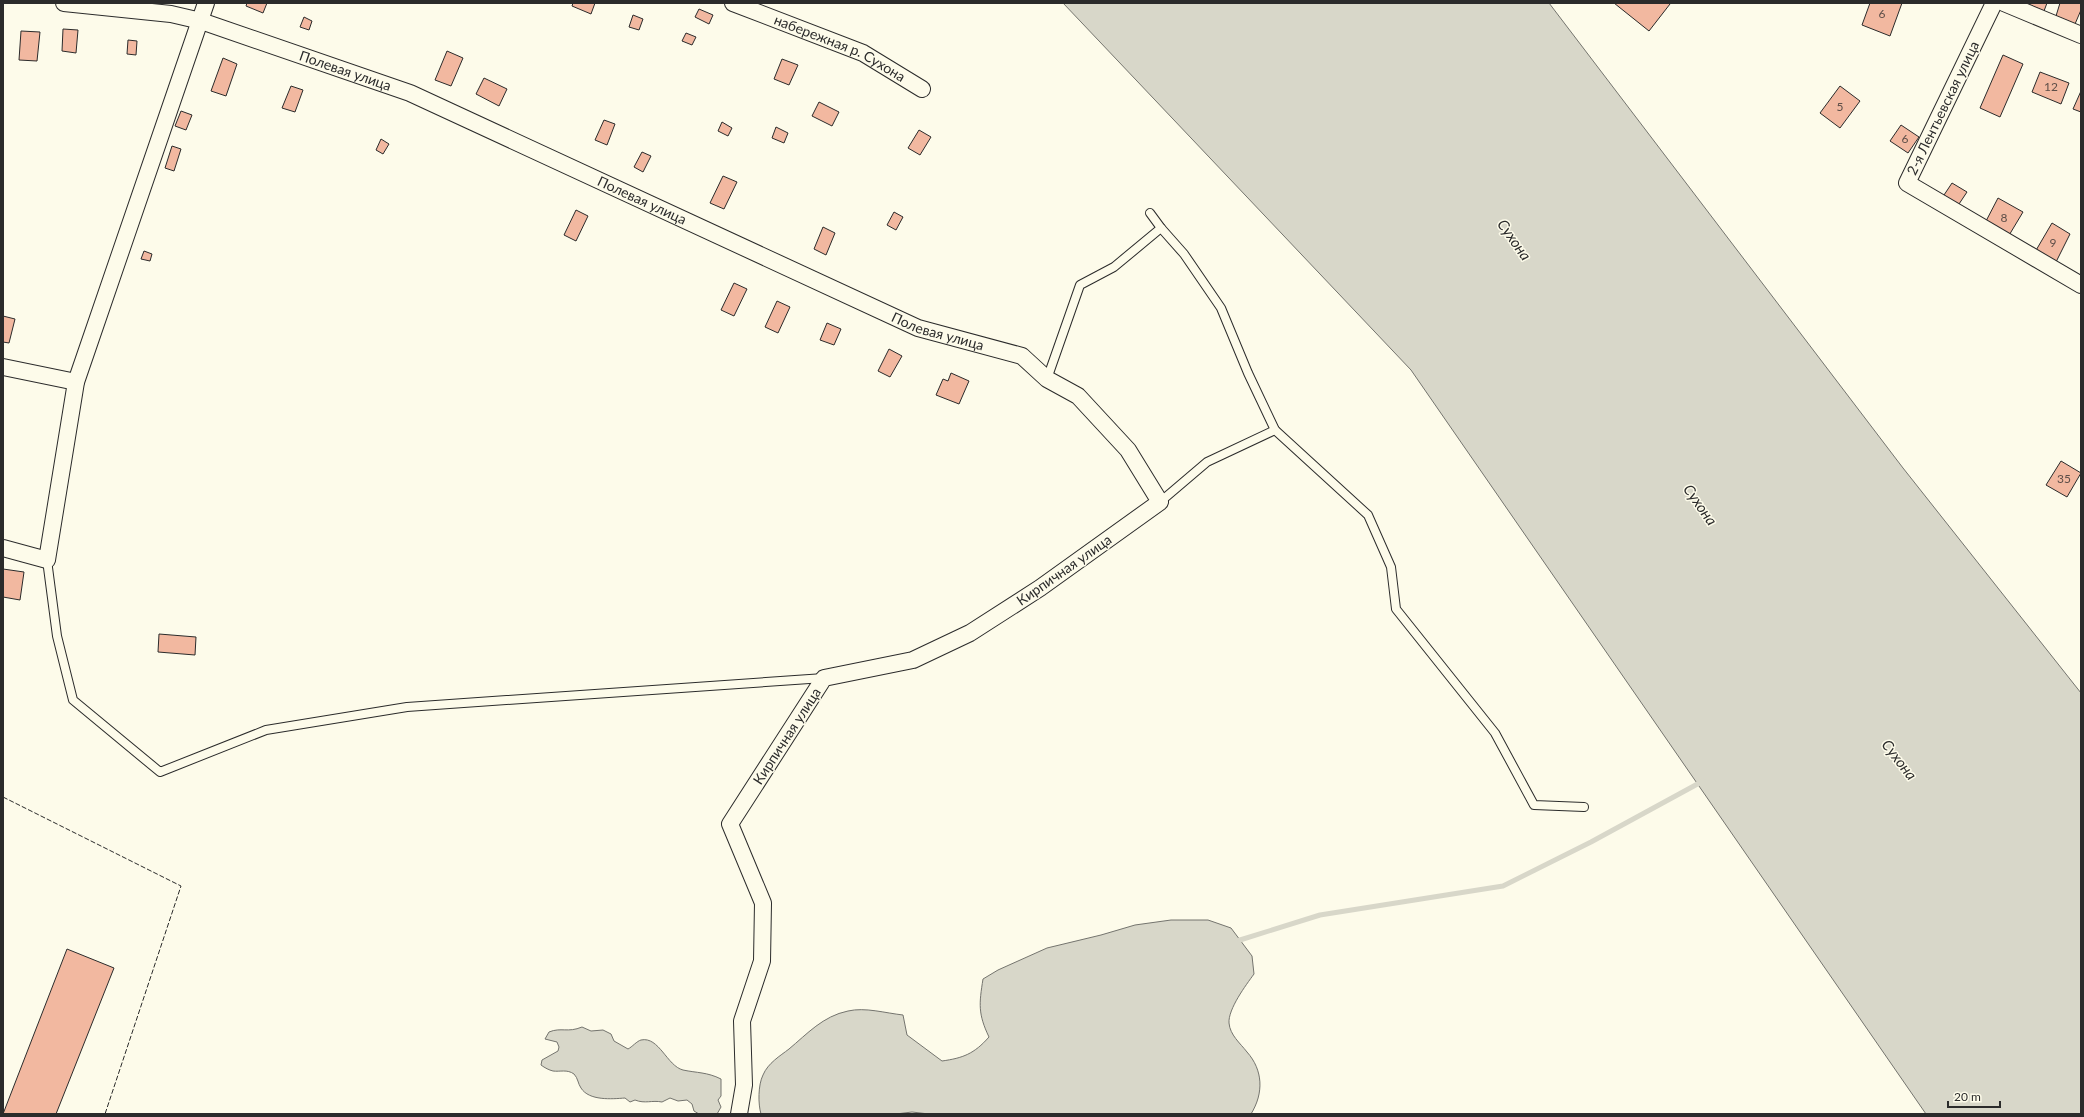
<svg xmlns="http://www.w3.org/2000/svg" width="2084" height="1117" viewBox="0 0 2084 1117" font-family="Lato,sans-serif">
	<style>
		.water { fill: #d8d7c9; stroke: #74746e }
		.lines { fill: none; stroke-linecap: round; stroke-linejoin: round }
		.stream { stroke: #d8d7c9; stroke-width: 5 }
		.building { fill: #f2b8a0; stroke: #2b2b2b }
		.service-casing { stroke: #2b2b2b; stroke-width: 10 }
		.minor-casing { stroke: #2b2b2b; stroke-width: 18 }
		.service { stroke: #fdfbea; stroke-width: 8 }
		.minor { stroke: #fdfbea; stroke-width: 16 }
		.fence { stroke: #2b2b2b; stroke-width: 1; stroke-dasharray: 5 2; stroke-linecap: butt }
		.labels { text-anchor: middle; stroke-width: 3; stroke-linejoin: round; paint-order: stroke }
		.number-label { font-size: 12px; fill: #5d4e48 }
		.street-label { font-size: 14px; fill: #2b2b2b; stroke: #fdfbea }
		.water-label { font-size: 15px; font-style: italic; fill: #2b2b2b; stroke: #fdfbea }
	</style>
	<rect width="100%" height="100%" fill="#fdfbea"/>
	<g class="water">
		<path d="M1063 3H1549L1903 468 2081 693V1114H1926L1411 370Z"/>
		<path d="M1171 920H1208L1231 928 1252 956 1254 974C1246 985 1228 1009 1229 1023 1230 1035 1240 1043 1247 1052 1263 1070 1264 1093 1251 1114H929L912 1112 896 1114H761C758 1104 758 1085 763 1075 768 1063 780 1056 789 1049 807 1034 823 1016 848 1011 865 1007 885 1013 903 1015L907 1035 942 1061C963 1058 974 1054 989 1037 978 1014 979 1004 983 979L998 970 1047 948 1101 935 1135 925Z"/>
		<path d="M582 1027 591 1031 603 1030 611 1034 614 1041 628 1049C632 1047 637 1041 641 1040 659 1036 667 1066 683 1070 697 1073 707 1072 721 1079V1096L718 1100 721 1107 717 1114H699L694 1111 692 1104 687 1100 678 1101 670 1098 662 1102C652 1100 645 1104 635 1100L630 1102 625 1098C612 1099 589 1101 581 1088 578 1084 578 1078 574 1074 567 1069 560 1072 553 1071 549 1070 545 1068 541 1065L542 1060 558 1051 559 1047 557 1042 545 1039 549 1032C561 1027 568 1033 582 1027Z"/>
	</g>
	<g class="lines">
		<path class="stream" d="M1240 940 1320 915 1503 886 1591 842 1703 781"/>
	</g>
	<g class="building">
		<path d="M247 3H267L263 13 246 6Z"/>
		<path d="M573 3H595L591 14 572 6Z"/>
		<path d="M1614 3H1668L1670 4 1649 31Z"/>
		<path d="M1870 3H1902L1890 36 1862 25Z"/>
		<path d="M2025 3H2047L2044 11Z"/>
		<path d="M2060 3H2081V10L2075 24 2056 16Z"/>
		<path d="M699 9 713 15 709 24 695 17Z"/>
		<path d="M633 15 643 19 639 30 629 27Z"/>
		<path d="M304 17 312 21 309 30 300 27Z"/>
		<path d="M63 29 78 30 76 53 62 51Z"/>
		<path d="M21 31 40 32 37 61 19 60Z"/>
		<path d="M686 33 696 37 692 45 682 41Z"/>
		<path d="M128 40 137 41 136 55 127 54Z"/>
		<path d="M447 51 463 58 451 86 435 80Z"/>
		<path d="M2003 55 2023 64 2000 117 1980 108Z"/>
		<path d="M223 58 237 64 226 96 211 91Z"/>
		<path d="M782 59 798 65 789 85 774 79Z"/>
		<path d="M2040 72 2069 83 2061 104 2032 92Z"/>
		<path d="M484 78 507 89 499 106 476 94Z"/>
		<path d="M291 86 303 90 295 112 282 108Z"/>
		<path d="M1840 86 1860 101 1840 128 1820 113Z"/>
		<path d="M2081 91V112L2073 109Z"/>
		<path d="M819 102 839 112 832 126 812 116Z"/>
		<path d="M181 111 192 115 186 130 175 126Z"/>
		<path d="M604 120 615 124 607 145 595 140Z"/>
		<path d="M722 122 732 128 728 136 718 131Z"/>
		<path d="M1901 125 1919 137 1908 153 1890 141Z"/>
		<path d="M776 127 788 133 784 143 772 138Z"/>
		<path d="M919 130 931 137 920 155 908 148Z"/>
		<path d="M381 139 389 144 383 154 376 150Z"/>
		<path d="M172 146 181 149 174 171 165 168Z"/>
		<path d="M642 152 651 156 643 172 634 167Z"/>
		<path d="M723 176 737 182 724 209 710 203Z"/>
		<path d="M1952 183 1967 192 1957 207 1942 198Z"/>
		<path d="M1998 198 2023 212 2008 237 1985 223Z"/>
		<path d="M576 210 588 216 576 241 564 235Z"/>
		<path d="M894 212 903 217 896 230 887 225Z"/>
		<path d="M2052 223 2070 234 2055 264 2035 252Z"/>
		<path d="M823 227 835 233 826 255 814 249Z"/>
		<path d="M144 251 152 254 150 261 141 259Z"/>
		<path d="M734 283 747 289 734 316 721 310Z"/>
		<path d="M777 301 790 307 778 333 765 327Z"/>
		<path d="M3 316 15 319 9 343 3 342Z"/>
		<path d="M827 323 841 329 834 345 820 340Z"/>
		<path d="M889 349 902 356 890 377 878 371Z"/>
		<path d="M951 373 969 381 959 404 936 395 943 379 948 381Z"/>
		<path d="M2061 461 2081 473 2067 497 2046 485Z"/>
		<path d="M3 569 24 572 20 600 3 597Z"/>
		<path d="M159 634 196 637 195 655 158 652Z"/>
		<path d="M67 949 114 968 56 1114H3Z"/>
	</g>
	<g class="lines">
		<g class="service-casing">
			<g id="service">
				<path d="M1150 213 1161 228 1184 254 1221 308 1248 373 1275 430"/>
				<path d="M1047 379 1080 285 1114 267 1161 228"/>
				<path d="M1160 502 1207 462 1275 430 1368 515 1391 567 1396 609 1495 733 1534 805 1584 807"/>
				<path d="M47 560 57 636 73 700 160 772 266 730 407 707 824 678"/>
			</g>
		</g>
		<g class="minor-casing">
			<g id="minor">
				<path id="s1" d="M64 3 171 14 201 21 410 93 918 328 1022 356 1047 379 1078 396 1128 450 1160 502 1040 588 970 633 913 660 824 678 730 824 763 903 762 961 742 1021 744 1085 739 1114"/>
				<path id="s2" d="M733 3 863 53 922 89"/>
				<path d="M1994 3 1907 183 2081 285"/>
				<path d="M2004 3 2081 35"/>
				<path d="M3 367 76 382"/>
				<path d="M3 548 47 560 76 382 206 3"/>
			</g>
		</g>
		<use href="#service" class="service"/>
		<use href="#minor" class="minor"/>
		<path class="fence" d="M3 797 181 886 105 1114"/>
	</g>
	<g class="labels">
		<g class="number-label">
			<text x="1882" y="18">6</text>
			<text x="2051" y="91">12</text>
			<text x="1840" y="111">5</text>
			<text x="1905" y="143">6</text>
			<text x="2004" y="222">8</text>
			<text x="2053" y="247">9</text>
			<text x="2064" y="483">35</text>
		</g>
		<g class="street-label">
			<text dy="5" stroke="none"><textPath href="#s2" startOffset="116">набережная р. Сухона</textPath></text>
			<text dy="5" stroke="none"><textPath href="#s1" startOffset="291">Полевая улица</textPath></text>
			<text transform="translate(1943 108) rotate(-64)" y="5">2-я Лентьевская улица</text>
			<text dy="5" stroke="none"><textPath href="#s1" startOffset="615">Полевая улица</textPath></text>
			<text dy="5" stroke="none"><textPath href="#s1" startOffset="939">Полевая улица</textPath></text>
			<text transform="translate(1064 570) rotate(-35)" y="5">Кирпичная улица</text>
			<text transform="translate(787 736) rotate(-57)" y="5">Кирпичная улица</text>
		</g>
		<g class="water-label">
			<text transform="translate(1514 240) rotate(55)" y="5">Сухона</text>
			<text transform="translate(1700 505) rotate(55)" y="5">Сухона</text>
			<text transform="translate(1899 760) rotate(52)" y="5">Сухона</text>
		</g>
	</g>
	<rect width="2084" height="1117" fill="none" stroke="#2b2b2b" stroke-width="8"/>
	<path d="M1948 1101v6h52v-6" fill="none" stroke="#2b2b2b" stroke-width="2"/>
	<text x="1954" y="1101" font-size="12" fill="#2b2b2b" stroke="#fdfbea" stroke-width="3" paint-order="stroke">20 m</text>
</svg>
